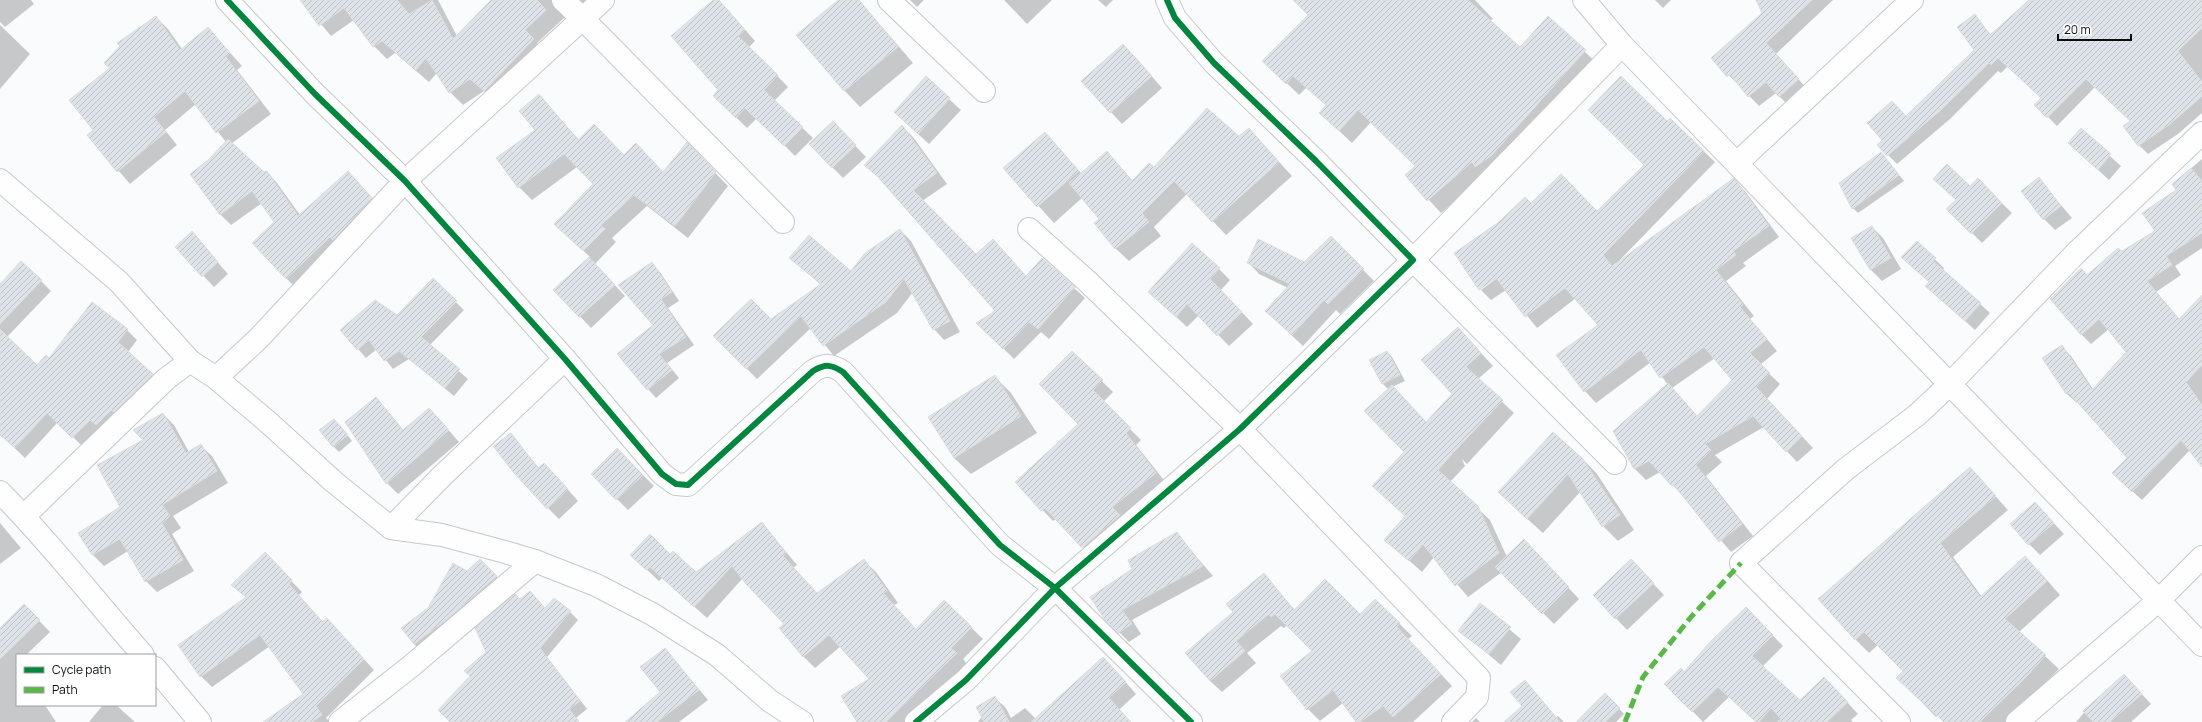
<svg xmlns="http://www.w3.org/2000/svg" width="2202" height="722" viewBox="0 0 2202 722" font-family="Manrope,sans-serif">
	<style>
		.shadow { fill: #0003; fill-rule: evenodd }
		.building { fill: url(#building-hatch); stroke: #dbdddf }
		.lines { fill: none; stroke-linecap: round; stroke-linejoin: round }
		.minor-casing { stroke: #c6c8ca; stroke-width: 24 }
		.minor { stroke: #fefeff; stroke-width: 22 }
		.quiet { stroke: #58b947; stroke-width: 5; stroke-dasharray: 10 5; stroke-linecap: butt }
		.cycleway-casing { stroke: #fff; stroke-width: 8 }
		.cycleway { stroke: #00873e; stroke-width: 6 }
	</style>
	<defs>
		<pattern id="building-hatch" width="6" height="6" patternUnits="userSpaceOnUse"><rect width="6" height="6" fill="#dee3e9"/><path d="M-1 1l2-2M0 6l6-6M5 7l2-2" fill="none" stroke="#bdc2c7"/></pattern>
	</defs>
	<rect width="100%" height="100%" fill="#f9fbfd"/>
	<g class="shadow">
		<path d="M0 0H31L34 4 5 27 0 22Z"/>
		<path d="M301 0H438L457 36 496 0H599L590 8 579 0 567 4 563 11 564 18 537 43 547 53 497 104 484 91 463 105 450 92 437 73 429 82 395 53 387 59 374 46 354 20 331 36Z"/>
		<path d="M715 0H718L728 10 755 41 749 47 788 87 774 101 813 138 795 156 757 118 747 128 714 96 720 90Z"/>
		<path d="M840 0H859L913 63 860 107 844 90Z"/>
		<path d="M910 0H924L917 7Z"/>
		<path d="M1004 0H1052L1027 24Z"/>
		<path d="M1098 0H1113L1106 7Z"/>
		<path d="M1295 0H1475L1493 19 1490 21 1520 48 1548 18 1598 64 1485 174 1441 213 1406 175 1416 166 1371 122 1352 143 1320 113 1327 105 1306 88 1299 95 1264 61 1310 15Z"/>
		<path d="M1655 0H1671L1663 8Z"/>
		<path d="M1773 0H1833L1776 54 1808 90 1790 107 1776 93 1759 106 1712 58 1764 13Z"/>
		<path d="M2029 0H2167L2202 22V113L2178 134 2148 154 2139 145 2132 121 2095 87 2057 126 2036 105 2042 99 2008 66 2001 73 1998 71 1950 119 1897 164 1878 145 1975 50V15L1991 35Z"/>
		<path d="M156 17 168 29 182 49 208 28 242 66 237 70 271 114 231 144 264 174 267 172 277 183 300 215 348 172 382 209 297 289 286 278 275 222 262 203 231 225 220 214 209 161 226 142 196 104 165 130 177 145 130 184 88 135 94 130 111 69Z"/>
		<path d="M0 25 30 54 0 89Z"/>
		<path d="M1134 56 1162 88 1122 124 1082 81Z"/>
		<path d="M926 78 961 110 929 144 906 123Z"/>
		<path d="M539 95 579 140 664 173 687 144 728 186 688 238 647 206 612 238 616 242 595 264 625 296 591 328 555 290 590 257 568 236 594 184 577 167 532 200 519 187 537 130Z"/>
		<path d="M1670 119 1715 162 1616 264 1733 180 1745 191 1779 237 1743 263 1746 266 1726 281 1754 316 1750 319 1777 351 1760 365 1780 384 1767 399 1813 448 1797 462 1764 427 1715 455 1722 462 1706 476 1753 536 1731 552 1684 497 1660 472 1646 480 1635 469 1614 431 1668 385 1651 362 1596 403 1585 391 1600 325 1576 298 1537 328 1506 290 1491 300 1481 290 1500 276 1499 275 1481 287V290L1455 253 1531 204 1597 212 1645 165ZM1715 358 1733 380 1698 417 1672 388Z"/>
		<path d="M902 126 913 137 947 184 922 201 976 255 1027 277 1074 288 1085 298 1049 339 1041 332 1014 359 978 323 997 311 883 182 866 165Z"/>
		<path d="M1249 129 1292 176 1226 235 1187 194 1154 227 1161 236 1129 261 1115 248 1101 219 1082 198 1054 223 1004 168 1045 133 1082 174 1107 152 1133 181 1154 168 1239 138Z"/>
		<path d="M2081 130 2121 166 2109 180 2069 143Z"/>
		<path d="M844 134 866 157 843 178 832 167Z"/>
		<path d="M1886 159 1904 181 1858 213 1853 208Z"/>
		<path d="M2202 159V248L2175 266 2181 275 2156 292 2180 320 2202 296V464L2190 450 2142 500 2123 483 2128 458 2078 402 2077 403 2067 394 2062 347 2071 356 2093 389 2128 352 2109 329 2091 344 2081 334 2087 275 2156 232 2178 190 2173 184Z"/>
		<path d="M2039 179 2072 218 2055 230 2044 219Z"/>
		<path d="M1978 180 2012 213 1982 243 1948 209Z"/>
		<path d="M1872 227 1883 238 1901 269 1882 281 1871 270 1852 239Z"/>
		<path d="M900 230 911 241 960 332 944 340 934 329 913 292 897 313 834 356 811 328 757 379 714 336 771 320 821 285 791 258 851 272Z"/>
		<path d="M191 232 228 274 214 287 176 247Z"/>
		<path d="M1331 237 1374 281 1340 314 1336 310 1303 346 1266 311 1288 288 1259 274 1248 262 1304 263Z"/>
		<path d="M1917 242 1944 268 1943 270 1990 313 1975 330 1936 295Z"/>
		<path d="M652 264 660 272 679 301 668 308 694 345 667 363 679 378 656 398 648 389 655 325Z"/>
		<path d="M1219 269 1230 280 1221 290 1253 324 1229 346 1199 315 1187 327 1149 292Z"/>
		<path d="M433 280 464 310 429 346 468 379 454 396 409 359 393 369 377 349 366 358 358 349 397 317Z"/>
		<path d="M41 281 51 291 7 337 37 367 49 359 127 330 137 340 128 352 162 385 83 447 58 422 25 458 0 434V285Z"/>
		<path d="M1470 341 1493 366 1478 379 1514 413 1467 464 1462 459 1465 466 1450 482 1490 520 1507 557 1535 552 1579 599 1554 624 1502 572 1468 597 1434 557 1422 572 1386 540 1406 516 1405 452 1389 390 1383 384 1387 352 1392 357 1405 381 1392 387 1427 423 1453 394Z"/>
		<path d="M1072 352 1113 392 1103 402 1141 440 1136 445 1167 484 1094 558 1056 519 1053 521 1016 482 1080 424Z"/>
		<path d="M995 377 1011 393 1037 433 971 474 954 458Z"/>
		<path d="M376 399 404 431 440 420 459 442 398 494 387 483Z"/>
		<path d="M163 414 174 425 189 452 200 445 212 456 228 483 173 516 181 528 172 534 194 571 157 592 146 581 128 551 104 566 93 555 79 533 122 507 144 440Z"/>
		<path d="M340 425 352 441 339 452 333 446Z"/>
		<path d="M511 435 539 468 555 475 578 501 559 519 548 508Z"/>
		<path d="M1582 458 1597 474 1634 530 1618 541 1603 526 1580 492 1543 533 1514 507Z"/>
		<path d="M628 460 654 486 628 510 592 474Z"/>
		<path d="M1970 468 2008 510 1953 557 1982 597 2039 571 2060 595 2019 632 2059 669 2007 722H1945L1938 715 1936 717 1898 678 1905 671 1878 645 1869 653 1855 639Z"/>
		<path d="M2035 503 2064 534 2040 555 2029 544Z"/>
		<path d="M0 523 21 548 0 564Z"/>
		<path d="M762 523 797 565 793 568 817 594 864 561 876 572 898 603 894 605 916 630 944 601 983 639 963 659 968 665 910 722H858L871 679 841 646 815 668 803 656 786 624 743 578 707 618 662 578 659 581 631 555H671L696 573Z"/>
		<path d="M1177 534 1213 576 1132 620 1141 634 1129 642 1106 619 1134 569Z"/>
		<path d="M265 554 302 592 299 595 323 622 327 619 374 670 326 718 330 722H281L305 694 270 646 212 687 201 676 247 598 233 585Z"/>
		<path d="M480 560 506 586 423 653 414 644 428 608Z"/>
		<path d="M1642 572 1664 595 1627 630 1594 595Z"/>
		<path d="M1264 575 1295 610 1360 615 1375 600 1412 636 1408 639 1452 686 1413 722H1357L1343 703 1320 721 1308 709 1314 652 1287 625 1284 628 1281 626 1247 653 1256 663 1222 692 1210 681 1235 612Z"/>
		<path d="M530 592 546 609 570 612 578 620 547 657 587 709 576 718 579 722H452L471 676 520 600Z"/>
		<path d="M24 605 50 632 26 655H17V705H45L56 722H0V629Z"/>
		<path d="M1480 605 1521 639 1501 665 1460 631Z"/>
		<path d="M1757 619 1783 646 1762 667 1800 702 1835 689 1858 714 1851 720 1853 722H1756L1729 697 1703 722 1666 684 1685 673Z"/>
		<path d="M665 649 708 700 679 722H626L662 693Z"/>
		<path d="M1114 669 1136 694 1119 710 1130 722H978L995 698 1006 708 1011 718 1025 708 1036 719Z"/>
		<path d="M2124 675 2151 704 2131 722H2076L2088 708Z"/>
		<path d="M1525 681 1556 717 1558 716 1564 722H1506L1523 706Z"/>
		<path d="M1605 694 1624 714 1616 722H1601Z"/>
		<path d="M103 705H116L135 722H89Z"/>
		<path d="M1476 718 1480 722H1472Z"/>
	</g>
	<g class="building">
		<path d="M300 0H397L409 14 432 0 453 39 491 0H537L546 10 525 30 534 39 484 91 470 79 449 93 426 58 416 70 382 41 373 47 344 8 319 26Z"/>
		<path d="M713 0H719L745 30 738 36 778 75 764 90 803 127 784 146 745 108 736 118 713 96 718 90 671 36Z"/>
		<path d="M838 0H859L898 47 844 91 796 35Z"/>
		<path d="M1293 0H1468L1520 47 1548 16 1586 50 1491 156 1475 167 1472 162 1427 201 1405 175 1415 166 1358 110 1339 131 1319 113 1326 105 1293 76 1286 84 1262 61 1308 15Z"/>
		<path d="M1756 0H1812L1766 43 1799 79 1779 97 1766 82 1748 97 1730 74 1727 77 1711 58 1762 13Z"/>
		<path d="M2029 0H2202V28L2178 51 2202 82V96L2169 125 2138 146 2123 126 2130 121 2086 79 2047 118 2034 105 2041 98 1998 58 1991 65 1989 63 1941 110 1887 156 1877 145 1882 140 1867 123 1892 101 1906 116 1974 50 1957 27 1975 14 1990 35Z"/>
		<path d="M156 16 180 50 208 27 230 53 226 57 259 101 216 133 185 91 154 117 166 132 117 172 87 135 93 130 69 100 110 68 104 63 120 46 117 43Z"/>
		<path d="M1123 44 1152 76 1110 113 1081 81Z"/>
		<path d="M926 76 950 98 918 134 894 112Z"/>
		<path d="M1621 76 1667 121 1670 118 1704 151 1603 255 1612 266 1734 178 1769 226 1733 251 1736 255 1716 270 1743 305 1740 307 1767 339 1750 353 1770 373 1756 387 1802 436 1786 452 1753 416 1705 444 1711 450 1696 465 1742 524 1719 542 1674 485 1672 486 1649 461 1634 469 1613 431 1668 383 1697 416 1732 380 1704 347 1660 378 1641 350 1584 392 1556 355 1598 325 1565 288 1525 317 1496 278 1479 290 1454 253 1499 222 1525 197 1531 203 1561 174 1597 211 1644 165 1588 110Z"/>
		<path d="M539 94 578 140 594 124 624 155 636 143 663 172 687 142 716 172 675 226 634 195 601 225 605 229 583 251 554 224 593 184 564 154 518 188 496 158 535 130 519 111Z"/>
		<path d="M1207 108 1239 136 1249 128 1279 162 1212 222 1174 181 1142 213 1149 222 1115 249 1094 223 1099 219 1069 183 1107 151 1132 181 1149 163 1154 167Z"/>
		<path d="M833 121 856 145 832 168 809 144Z"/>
		<path d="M902 125 937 173 913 190 976 254 993 239 1026 276 1042 258 1075 287 1038 329 1029 322 1003 349 976 323 995 311 878 177 864 165Z"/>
		<path d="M2081 128 2111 154 2098 170 2068 143Z"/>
		<path d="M1045 132 1079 171 1037 207 1003 168Z"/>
		<path d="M228 139 264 172 267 171 298 216 348 171 372 198 333 240 330 237 286 279 252 243 274 222 252 191 220 215 190 174 208 160Z"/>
		<path d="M1881 152 1899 175 1852 209 1839 183Z"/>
		<path d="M1947 164 1970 186 1978 178 2002 203 1971 234 1946 209 1956 200 1933 179Z"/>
		<path d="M2191 168 2202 181V233L2166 256 2172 265 2147 281 2179 319 2202 295V365L2186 382 2202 405V467L2181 440 2132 492 2112 473 2127 458 2069 393 2066 394 2042 358 2062 345 2092 390 2126 352 2099 319 2081 335 2050 299 2081 268 2087 275 2118 248 2122 251 2155 231 2142 213 2176 190 2172 184Z"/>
		<path d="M2039 177 2061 206 2043 220 2021 191Z"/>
		<path d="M1872 226 1891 258 1870 270 1851 238Z"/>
		<path d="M900 229 950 321 933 330 904 279 886 302 823 346 801 316 746 369 713 336 751 299 771 319 821 284 789 258 809 235 851 271 865 253Z"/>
		<path d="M192 231 218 262 202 277 175 247Z"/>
		<path d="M1331 236 1364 269 1328 304 1324 300 1292 335 1265 311 1290 284 1247 263 1258 239 1304 262Z"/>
		<path d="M1917 241 1936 258 1933 261 1981 303 1965 321 1925 286 1929 282 1901 257Z"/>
		<path d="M1192 243 1220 268 1210 279 1242 312 1217 336 1187 304 1176 317 1148 292Z"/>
		<path d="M589 257 615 285 579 317 553 290Z"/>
		<path d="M21 261 42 280 0 324V284Z"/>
		<path d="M652 262 672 292 661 299 686 337 659 354 672 370 647 390 617 354 653 325 618 285Z"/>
		<path d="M433 278 457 301 421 337 460 369 445 388 399 351 384 361 369 340 357 350 340 330 375 300 397 315Z"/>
		<path d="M92 302 128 329 118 342 153 374 114 412 111 410 96 425 90 420 72 438 47 413 15 448 0 435V329L37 365 46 355 49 358Z"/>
		<path d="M1458 327 1481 353 1466 367 1503 400 1454 452 1452 450 1453 453 1438 470 1478 506 1499 553 1455 586 1423 544 1409 561 1384 540 1405 516 1372 486 1404 452 1364 411 1392 385 1426 422 1452 394 1421 360Z"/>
		<path d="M1072 351 1103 380 1093 390 1131 428 1126 433 1156 473 1112 507 1120 515 1082 548 1045 508 1041 511 1015 482 1078 424 1039 384Z"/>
		<path d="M1387 351 1400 375 1382 384 1369 360Z"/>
		<path d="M995 375 1021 416 954 458 928 417Z"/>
		<path d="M376 397 403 430 429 408 449 430 386 484 345 422Z"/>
		<path d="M163 413 186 453 201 444 217 471 162 505 170 516 162 523 183 560 145 582 120 539 92 555 78 533 120 507 97 465 143 440 133 430Z"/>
		<path d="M334 419 348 435 333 447 319 430Z"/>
		<path d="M1553 432 1582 458 1620 515 1602 527 1568 474 1527 519 1498 492Z"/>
		<path d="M511 433 538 468 544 463 568 489 547 509 514 473 493 446Z"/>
		<path d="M617 448 643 475 616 500 591 474Z"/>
		<path d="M1970 467 1996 496 1940 543 1980 597 2025 556 2047 581 2005 619 2046 655 2027 676 1980 722H1944L1896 678 1903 671 1864 632 1855 640 1818 599Z"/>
		<path d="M2035 502 2054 523 2028 545 2010 524Z"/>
		<path d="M762 522 786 553 783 556 817 593 864 559 887 591 883 593 916 629 944 600 972 627 951 648 957 653 886 722H857L841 696 869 679 829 635 803 657 779 628 784 624 746 584 732 566 694 607 650 567 646 570 630 555 650 534 670 554 673 551 696 572Z"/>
		<path d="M1177 532 1203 566 1122 610 1132 624 1118 633 1105 620 1090 597 1132 569 1128 560Z"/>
		<path d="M1524 539 1569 587 1542 614 1495 567Z"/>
		<path d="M265 552 292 580 289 584 322 622 327 618 364 659 316 706 322 715 312 722H263L303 694 260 635 200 677 178 645 246 597 231 585Z"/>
		<path d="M480 559 497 576 446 620 414 644 401 628 428 608 453 563 467 571Z"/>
		<path d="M1631 559 1654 583 1615 619 1593 595Z"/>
		<path d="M1264 573 1294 610 1325 579 1360 614 1375 599 1400 623 1397 627 1441 674 1393 717 1383 706 1360 722H1356L1333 690 1307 710 1280 676 1312 651 1275 614 1271 617 1269 614 1236 641 1245 651 1210 681 1185 653 1233 612 1226 604Z"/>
		<path d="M530 591 545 608 554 598 571 611 540 648 580 701 569 709 579 722H450L438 710 470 676 464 671 486 652 475 628 515 594 520 599Z"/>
		<path d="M1480 603 1511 627 1489 654 1458 631Z"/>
		<path d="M24 604 40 620 0 659V628Z"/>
		<path d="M1746 607 1773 635 1752 656 1800 700 1824 677 1848 702 1827 722H1777L1781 719 1771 708 1759 722H1756L1718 687 1692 712 1664 684 1681 668 1684 672 1709 643Z"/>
		<path d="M665 648 699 690 657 722H625L660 692 640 667Z"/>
		<path d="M1103 657 1126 682 1109 698 1131 722H1031Z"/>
		<path d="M2124 674 2142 694 2110 722H2093L2083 711Z"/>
		<path d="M1525 680 1560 722H1504L1522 706 1510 692Z"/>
		<path d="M1605 693 1620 708 1605 722H1576Z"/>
		<path d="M995 696 1009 722H984L976 707Z"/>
	</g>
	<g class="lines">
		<g class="minor-casing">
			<g id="minor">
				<path d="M227 0 315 94 405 181 565 359 662 474 676 484 688 485 813 371C825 364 831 364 843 372L1000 545 1055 588 1191 722"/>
				<path d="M563 0 583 19 783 222"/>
				<path d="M889 0 984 91"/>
				<path d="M1584 0 1622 45 2202 645"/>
				<path d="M1737 163 1912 0"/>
				<path d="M0 180 119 282 190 361 216 378 269 423 334 482 391 528 442 535 505 552 535 561 596 585 652 614 717 655 770 701 802 722"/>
				<path d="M1029 229 1087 281 1240 429 1479 678 1477 697 1453 722"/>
				<path d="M216 378 258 339 405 181 603 0"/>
				<path d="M1615 463 1413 260 1622 45"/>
				<path d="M0 492C51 543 95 601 143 655"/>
				<path d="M24 516 166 379 190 361"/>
				<path d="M391 528 442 476 565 359"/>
				<path d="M155 668 200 722"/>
				<path d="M340 722 410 667 535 561"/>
				<path d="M916 722 966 680 1055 588 1240 429 1413 260 1316 161 1214 63 1175 18 1167 0"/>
				<path d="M1899 722 1741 563 1846 469 1917 415 1949 385 2076 253 2202 133"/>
				<path d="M2017 722 2158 601 2202 557"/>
			</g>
		</g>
		<use href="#minor" class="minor"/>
		<path class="quiet" d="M1625 722 1643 677 1691 617 1741 563"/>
		<g class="cycleway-casing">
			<g id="cycleway">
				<path d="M227 0 315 94 405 181 565 359 662 474 676 484 688 485 813 371C825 364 831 364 843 372L1000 545 1055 588 1191 722"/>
				<path d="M916 722 966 680 1055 588 1240 429 1413 260 1316 161 1214 63 1175 18 1167 0"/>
			</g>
		</g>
		<use href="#cycleway" class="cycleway"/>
	</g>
	<rect x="16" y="654" width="140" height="52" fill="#ffffff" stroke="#9d9e9f"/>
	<rect x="24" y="667" width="20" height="6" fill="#00873e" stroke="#9d9e9f"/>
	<text x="52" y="674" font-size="12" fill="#0a0c0e">Cycle path</text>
	<rect x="24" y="687" width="20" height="6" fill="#58b947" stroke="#9d9e9f"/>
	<text x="52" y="694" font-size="12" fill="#0a0c0e">Path</text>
	<path d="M2058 34v6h73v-6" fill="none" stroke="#0a0c0e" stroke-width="2"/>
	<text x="2064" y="34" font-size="12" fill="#0a0c0e" stroke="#ffffff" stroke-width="3" paint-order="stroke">20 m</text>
</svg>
